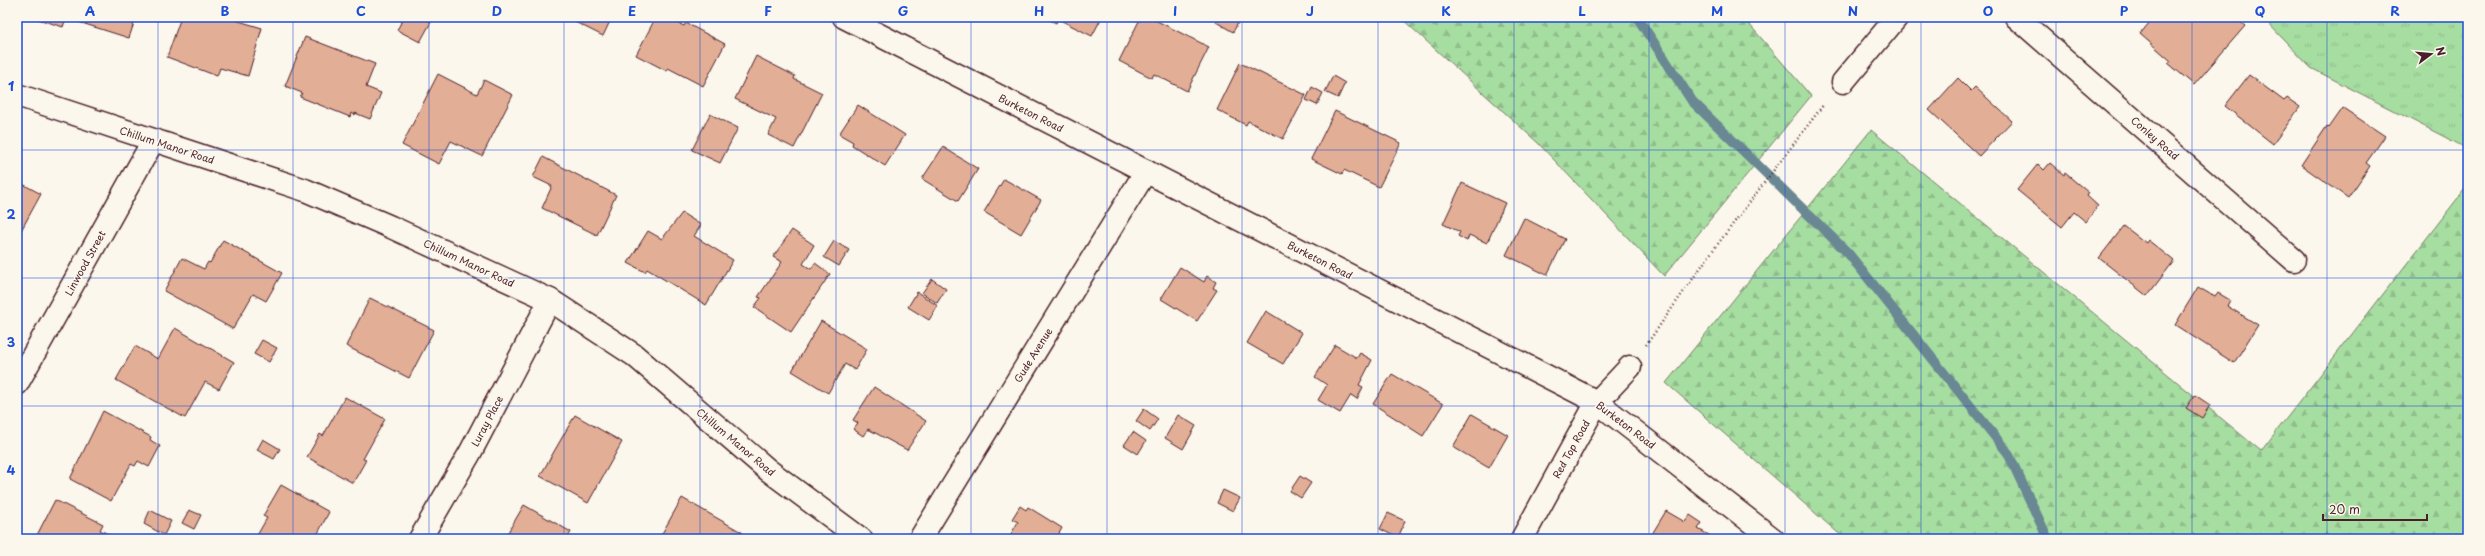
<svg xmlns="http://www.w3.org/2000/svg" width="2485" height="556" viewBox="0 0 2485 556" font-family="'Playpen Sans',sans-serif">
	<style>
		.grass { fill: url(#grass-tufts); stroke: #787e66 }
		.forest { fill: url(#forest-firs); stroke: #787e66 }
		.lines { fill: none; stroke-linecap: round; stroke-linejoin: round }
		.stream { stroke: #698893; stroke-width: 10 }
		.building { fill: #e3ae96; stroke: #4a1f2b }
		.street-casing { stroke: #4a1f2b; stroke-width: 25 }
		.path { stroke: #4a1f2b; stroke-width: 2.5; stroke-dasharray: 1 3; stroke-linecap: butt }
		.street { stroke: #fbf7ec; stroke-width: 22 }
		.grid { fill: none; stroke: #1d4ed8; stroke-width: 1; stroke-opacity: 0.55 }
		.labels { text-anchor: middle; stroke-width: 3; stroke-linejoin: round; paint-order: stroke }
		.street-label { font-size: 10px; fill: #4a1f2b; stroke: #fbf7ec }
		.neatline { fill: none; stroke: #1d4ed8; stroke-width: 1.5 }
		.grid-label { font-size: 13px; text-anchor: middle; font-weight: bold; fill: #1d4ed8 }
	</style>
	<defs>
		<pattern id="grass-tufts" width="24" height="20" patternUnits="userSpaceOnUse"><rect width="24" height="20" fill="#a6dda1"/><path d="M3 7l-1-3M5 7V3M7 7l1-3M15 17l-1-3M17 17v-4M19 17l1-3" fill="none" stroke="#90bd8b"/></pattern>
		<pattern id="forest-firs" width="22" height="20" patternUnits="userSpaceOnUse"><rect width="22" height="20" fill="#a6dda1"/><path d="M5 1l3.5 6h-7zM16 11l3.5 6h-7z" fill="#90bd8b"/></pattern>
	</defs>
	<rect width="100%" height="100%" fill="#fbf7ec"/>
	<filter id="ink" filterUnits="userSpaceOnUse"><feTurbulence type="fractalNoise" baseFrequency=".025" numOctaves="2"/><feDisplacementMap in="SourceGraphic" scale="8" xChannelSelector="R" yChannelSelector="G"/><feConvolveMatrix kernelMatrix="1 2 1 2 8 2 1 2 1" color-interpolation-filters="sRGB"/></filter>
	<g filter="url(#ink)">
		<path class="grass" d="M2262 17H2468V149L2311 68Z"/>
		<g class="forest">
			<path d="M1400 17H1743L1811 96 1664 276 1538 143Z"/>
			<path d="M1871 130 2261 451 2468 185V539H1845L1666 383Z"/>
		</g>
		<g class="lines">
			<path class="stream" d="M1637 17 1692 101 1848 253 2008 453 2048 539"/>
		</g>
		<g class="building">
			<path d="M32 17H136L129 38 66 18 63 27Z"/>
			<path d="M181 17H232V19L262 28 248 76 220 68 217 76 167 57Z"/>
			<path d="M404 17H421L431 22 420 42 397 30Z"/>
			<path d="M574 17H612L603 36 575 22 577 19Z"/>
			<path d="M656 17H666L684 26 686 23 725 44 703 86 668 68 667 71 636 55Z"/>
			<path d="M1044 17H1102L1092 36 1058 19 1056 23Z"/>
			<path d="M1141 17H1149L1209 47 1187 91 1154 74 1152 78 1119 61Z"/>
			<path d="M1219 17H1233L1239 21 1233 32 1216 22Z"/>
			<path d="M2154 17H2235L2245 26 2194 85 2168 63 2171 61 2140 34Z"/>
			<path d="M305 37 375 64 366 87 381 93 370 119 355 113V115L351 113 350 117 300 97 302 93 285 86Z"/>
			<path d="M756 56 795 76 794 79 822 93 794 148 768 135 776 119 735 99Z"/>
			<path d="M1240 63 1306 95 1283 139 1248 121 1246 125 1217 110Z"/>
			<path d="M438 74 477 94 484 80 513 95 482 156 451 141 439 164 402 145Z"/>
			<path d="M2249 75 2284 101 2287 98 2300 107 2273 144 2225 106Z"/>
			<path d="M1333 76 1345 83 1338 98 1325 92Z"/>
			<path d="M1958 78 1971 91 1975 87 2012 121 1979 156 1929 110Z"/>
			<path d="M1312 87 1323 93 1317 105 1306 100Z"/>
			<path d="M858 105 905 135 885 166 852 145 853 142 839 134Z"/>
			<path d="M2343 108 2385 136 2366 163 2370 166 2348 198 2301 165 2327 126 2329 128Z"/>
			<path d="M1335 111 1401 143 1379 187 1344 170 1342 174 1311 159Z"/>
			<path d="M710 114 738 128 720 163 692 150Z"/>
			<path d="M943 147 978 169 958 201 922 179Z"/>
			<path d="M543 157 616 195 597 235 542 208 552 186 533 177Z"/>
			<path d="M2050 163 2064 175 2065 173 2089 193 2087 196 2098 206 2086 222 2074 212 2062 227 2017 190 2038 164 2044 170Z"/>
			<path d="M1004 179 1041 200 1021 234 984 212Z"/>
			<path d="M17 181 41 194 17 238Z"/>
			<path d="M1462 183 1505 203 1487 243 1469 235 1467 241 1458 236 1460 232 1443 224Z"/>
			<path d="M682 213 701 225 694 236 733 260 706 305 647 269 645 272 628 263 648 231 662 239Z"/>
			<path d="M1524 218 1565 239 1547 275 1506 255Z"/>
			<path d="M2124 226 2146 243 2148 240 2174 261 2147 296 2099 258Z"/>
			<path d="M792 230 814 245 803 264 811 269 815 263 830 274 791 332 754 307 761 298 758 297 782 262 773 257Z"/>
			<path d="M223 240 282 273 266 301 253 294 233 329 164 291 182 258 204 269 208 262 210 263Z"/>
			<path d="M834 241 849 250 839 266 824 257Z"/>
			<path d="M1180 267 1204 282 1207 276 1216 282 1213 288 1217 290 1197 321 1161 299Z"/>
			<path d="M932 279 946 289 937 303 922 293Z"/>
			<path d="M2198 287 2215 297 2218 293 2230 300 2227 306 2258 325 2234 363 2175 325Z"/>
			<path d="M917 292 938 306 929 320 908 307Z"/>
			<path d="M370 298 434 330 409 378 346 346Z"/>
			<path d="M1266 311 1302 333 1283 364 1247 343Z"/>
			<path d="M821 321 867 349 855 370 845 364 828 393 792 371Z"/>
			<path d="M175 328 234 362 219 389 205 382 185 418 116 380 135 346 158 359Z"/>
			<path d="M262 340 277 348 269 362 254 354Z"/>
			<path d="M1335 345 1357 358 1360 353 1372 360 1359 385 1363 387 1357 399 1351 395 1340 413 1318 400 1327 385 1315 377Z"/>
			<path d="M1392 374 1443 404 1423 436 1373 404Z"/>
			<path d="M874 387 926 421 907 450 868 429 863 436 853 429 858 423 853 420Z"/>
			<path d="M2195 395 2210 405 2202 418 2186 408Z"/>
			<path d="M345 397 385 419 363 459 366 460 353 483 307 457 320 434 323 436Z"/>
			<path d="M1144 409 1158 419 1150 431 1136 421Z"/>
			<path d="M103 411 151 437 150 440 160 446 149 467 138 461 135 466 131 464 111 501 70 479Z"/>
			<path d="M1472 414 1508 435 1489 468 1453 447Z"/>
			<path d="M575 415 622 442 588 503 540 476Z"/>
			<path d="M1178 415 1196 426 1183 449 1165 438Z"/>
			<path d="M1133 432 1146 441 1138 454 1124 445Z"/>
			<path d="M263 439 280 449 274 459 257 450Z"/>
			<path d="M1300 476 1311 483 1301 498 1290 491Z"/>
			<path d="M281 485 329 512 315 539H255L267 518 263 516Z"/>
			<path d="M1223 490 1240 498 1233 511 1217 503Z"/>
			<path d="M682 498 743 533 740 539H659Z"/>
			<path d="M55 500 103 524 100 530 112 536 110 539H35Z"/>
			<path d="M524 505 571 532 567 539H504Z"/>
			<path d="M1020 506 1026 510 1028 507 1062 528 1056 539H1008L1018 522 1012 519Z"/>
			<path d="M150 510 171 521 164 535 144 524Z"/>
			<path d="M189 510 201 515 194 529 182 523Z"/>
			<path d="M1666 511 1685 522 1690 515 1702 523 1698 529 1716 539H1649Z"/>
			<path d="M1388 513 1405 521 1398 538 1380 529Z"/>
		</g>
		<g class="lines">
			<g class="street-casing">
				<g id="street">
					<path d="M844 17 1597 402 1773 539"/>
					<path d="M2016 17 2294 260"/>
					<path d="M1843 82 1897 17"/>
					<path d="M17 95 305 190 391 227 550 300 634 355 768 470 861 539"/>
					<path d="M17 384 153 141"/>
					<path d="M420 539 470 453 550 300"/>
					<path d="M920 539 1146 171"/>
					<path d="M1522 539 1597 402 1630 367"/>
				</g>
			</g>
			<path class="path" d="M1646 345 1711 253 1824 104"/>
			<use href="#street" class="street"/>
		</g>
	</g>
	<path class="grid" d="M158 17V539M293 17V539M429 17V539M564 17V539M700 17V539M836 17V539M971 17V539M1107 17V539M1242 17V539M1378 17V539M1514 17V539M1649 17V539M1785 17V539M1921 17V539M2056 17V539M2192 17V539M2327 17V539M17 150H2468M17 278H2468M17 406H2468"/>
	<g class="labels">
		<g class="street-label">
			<text transform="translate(1031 113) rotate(27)" y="4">Burketon Road</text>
			<text transform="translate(2155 138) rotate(41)" y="4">Conley Road</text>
			<text transform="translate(167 145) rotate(18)" y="4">Chillum Manor Road</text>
			<text transform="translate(1320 260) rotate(27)" y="4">Burketon Road</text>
			<text transform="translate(85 263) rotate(-61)" y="4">Linwood Street</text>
			<text transform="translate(469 263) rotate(25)" y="4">Chillum Manor Road</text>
			<text transform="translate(1033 355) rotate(-58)" y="4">Gude Avenue</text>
			<text transform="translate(487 421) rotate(-62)" y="4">Luray Place</text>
			<text transform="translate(1626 425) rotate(37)" y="4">Burketon Road</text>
			<text transform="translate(736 442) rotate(40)" y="4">Chillum Manor Road</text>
			<text transform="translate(1571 449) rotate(-61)" y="4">Red Top Road</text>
		</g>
	</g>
	<rect width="2485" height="556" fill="none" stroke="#fbf7ec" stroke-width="44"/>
	<g transform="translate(2431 54) rotate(74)" stroke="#fbf7ec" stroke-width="3" paint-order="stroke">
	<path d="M0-3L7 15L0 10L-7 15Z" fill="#4a1f2b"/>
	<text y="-6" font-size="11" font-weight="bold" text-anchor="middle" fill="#4a1f2b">N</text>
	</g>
	<path d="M2323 514v6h104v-6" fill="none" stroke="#4a1f2b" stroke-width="2"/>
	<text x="2329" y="514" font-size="12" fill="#4a1f2b" stroke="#fbf7ec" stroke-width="3" paint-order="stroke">20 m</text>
	<rect x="22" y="22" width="2441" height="512" class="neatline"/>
	<g class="grid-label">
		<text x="90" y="16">A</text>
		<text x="225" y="16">B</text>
		<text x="361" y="16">C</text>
		<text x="497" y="16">D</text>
		<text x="632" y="16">E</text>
		<text x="768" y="16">F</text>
		<text x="903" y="16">G</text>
		<text x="1039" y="16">H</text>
		<text x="1175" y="16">I</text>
		<text x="1310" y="16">J</text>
		<text x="1446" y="16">K</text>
		<text x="1582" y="16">L</text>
		<text x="1717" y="16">M</text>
		<text x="1853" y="16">N</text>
		<text x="1988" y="16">O</text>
		<text x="2124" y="16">P</text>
		<text x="2260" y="16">Q</text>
		<text x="2395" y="16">R</text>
		<text x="11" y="91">1</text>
		<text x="11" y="219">2</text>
		<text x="11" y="347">3</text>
		<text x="11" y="475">4</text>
	</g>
</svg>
